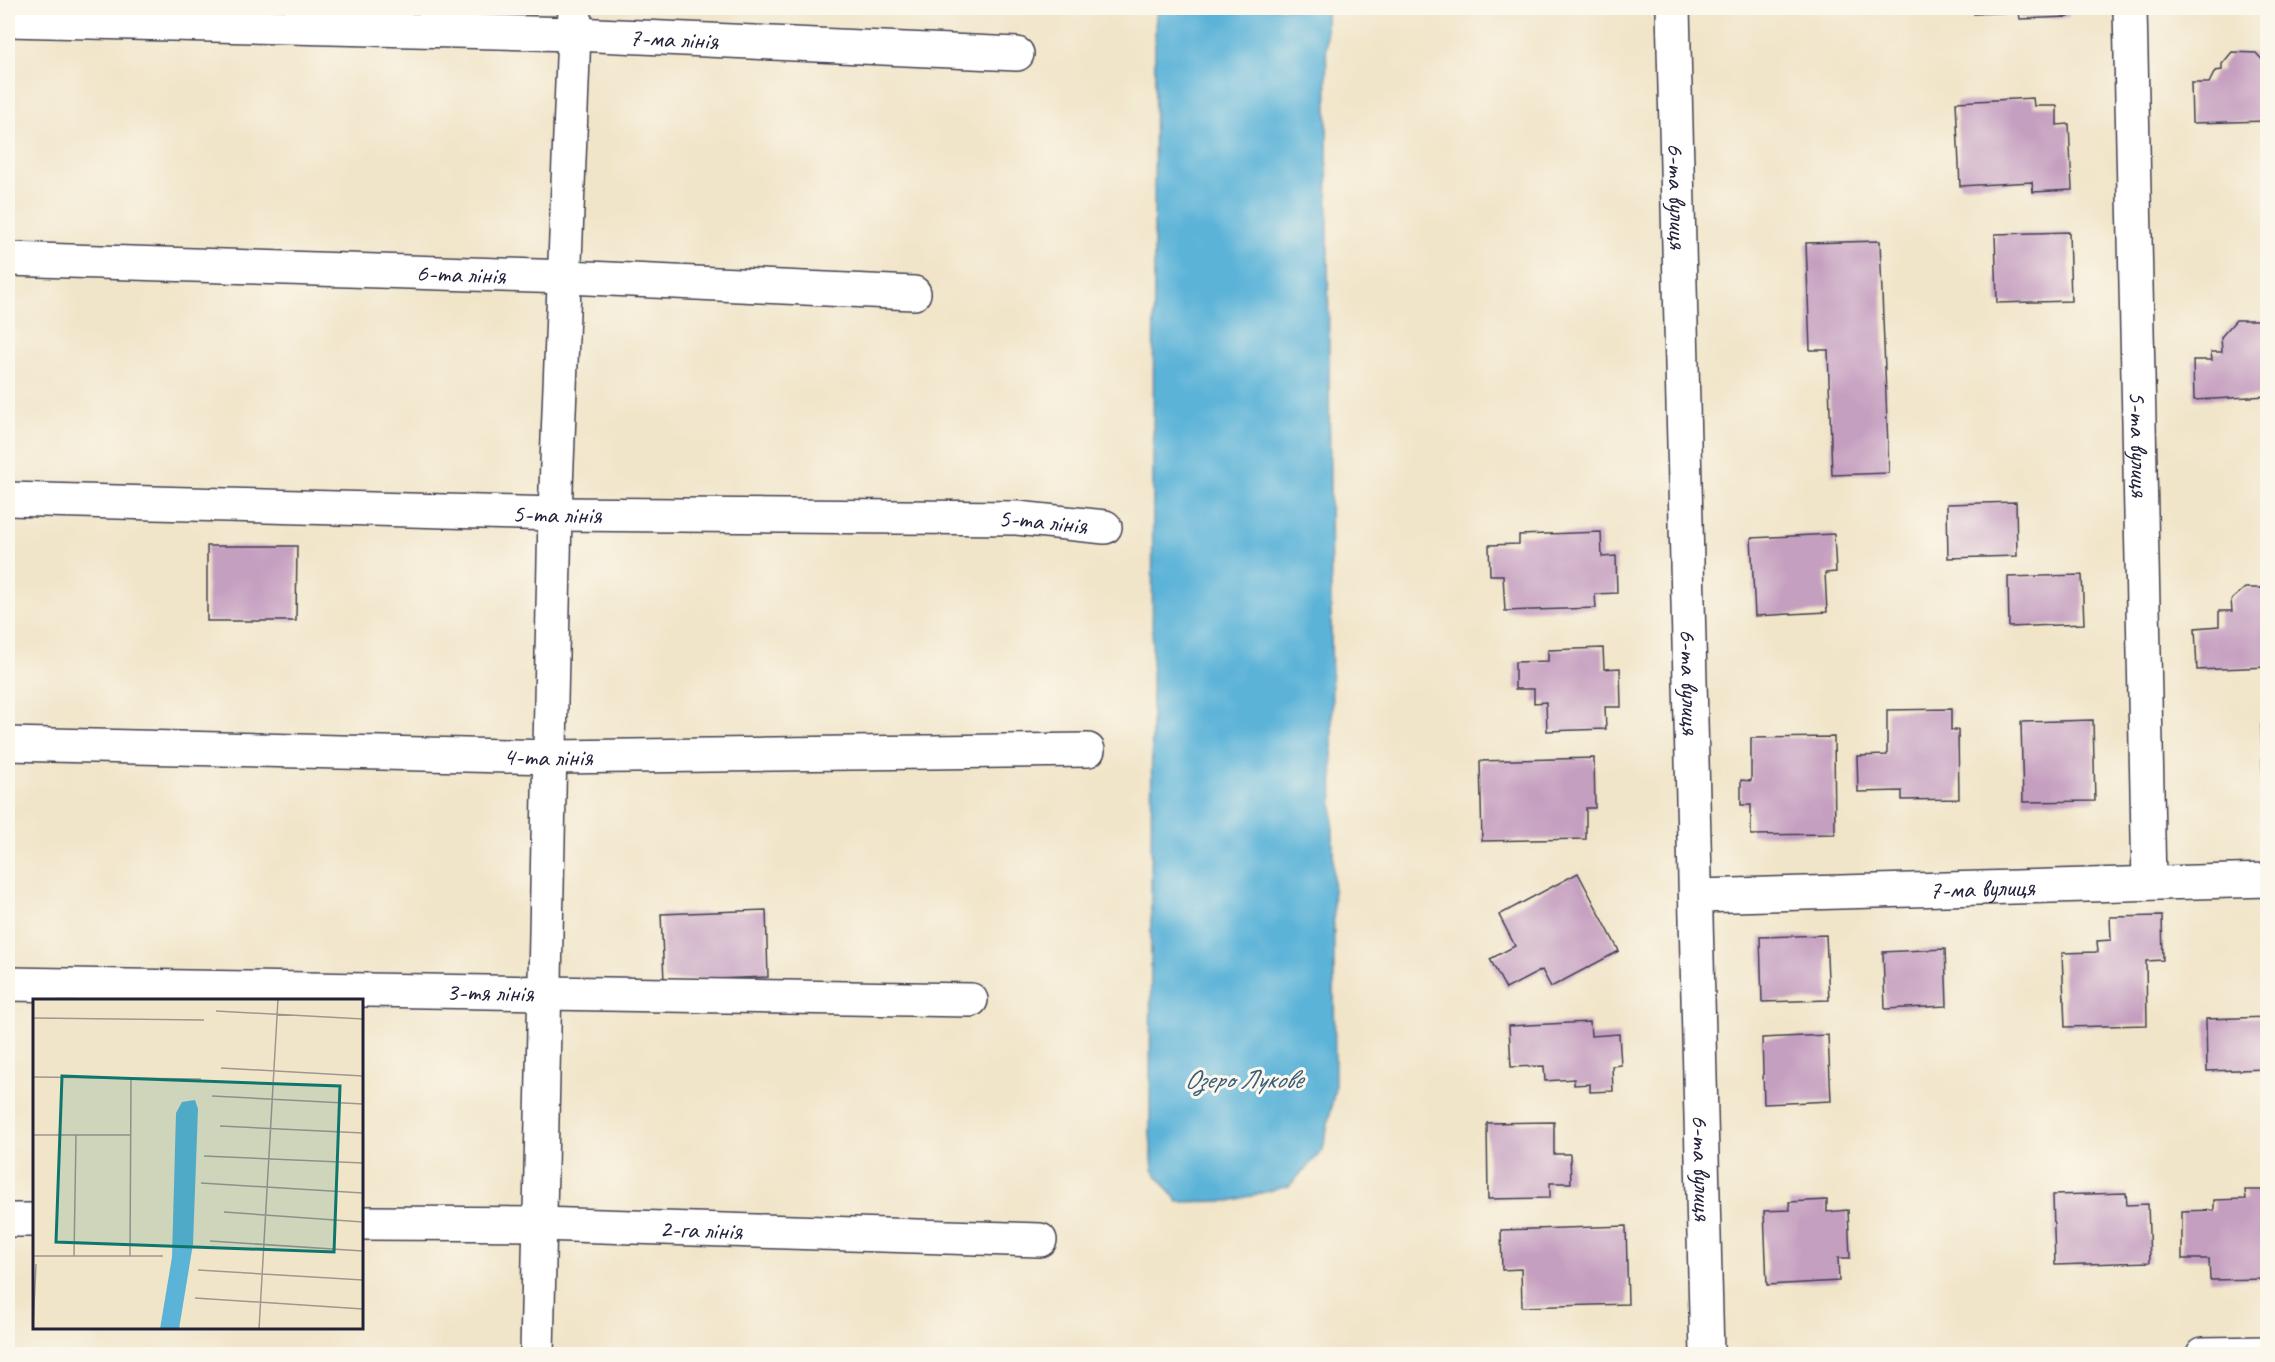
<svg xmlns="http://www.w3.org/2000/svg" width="2275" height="1362" viewBox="0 0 2275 1362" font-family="Caveat,sans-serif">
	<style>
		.water { fill: #5bb3d8; stroke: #3e6a8a; stroke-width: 1.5 }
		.building { fill: #c59fc0 }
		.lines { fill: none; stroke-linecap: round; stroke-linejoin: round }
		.minor-casing { stroke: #413f50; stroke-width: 36 }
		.minor { stroke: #fff; stroke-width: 33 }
		.labels { text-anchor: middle; stroke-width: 6; stroke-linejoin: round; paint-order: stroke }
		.street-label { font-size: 26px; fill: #22223b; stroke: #fbf7ec }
		.water-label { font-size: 27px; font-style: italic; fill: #395c7a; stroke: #fbf7ec }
		.inset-road { fill: none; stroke: #9e9790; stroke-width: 1.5 }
		.view { fill: #0f766e; fill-opacity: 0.15; stroke: #0f766e; stroke-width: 3 }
		.inset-edge { fill: none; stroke: #22223b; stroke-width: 3 }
	</style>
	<rect width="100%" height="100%" fill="#fbf7ec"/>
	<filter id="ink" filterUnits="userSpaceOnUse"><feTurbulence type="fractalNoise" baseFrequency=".0167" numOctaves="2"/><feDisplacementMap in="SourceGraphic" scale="12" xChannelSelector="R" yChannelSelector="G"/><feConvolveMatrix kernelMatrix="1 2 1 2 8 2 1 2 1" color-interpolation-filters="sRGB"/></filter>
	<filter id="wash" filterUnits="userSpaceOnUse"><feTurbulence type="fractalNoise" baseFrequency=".008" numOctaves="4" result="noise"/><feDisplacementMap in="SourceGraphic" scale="24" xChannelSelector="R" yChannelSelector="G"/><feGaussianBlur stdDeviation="1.35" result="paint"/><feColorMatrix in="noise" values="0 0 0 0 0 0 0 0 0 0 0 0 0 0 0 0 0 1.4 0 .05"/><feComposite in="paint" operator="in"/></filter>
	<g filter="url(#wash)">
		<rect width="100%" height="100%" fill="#f1e5c9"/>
		<path class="water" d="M1157 8H1326L1335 1088 1323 1150 1289 1186 1230 1201 1178 1202 1153 1170 1150 1134 1155 27Z"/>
		<g id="blocks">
			<g class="building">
				<path d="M1973 8H2069V17L2020 19 2019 12 1974 14Z"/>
				<path d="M2232 52 2256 53 2267 65 2268 121 2192 123 2191 83H2209L2215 71 2222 70V64Z"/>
				<path d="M2033 98 2034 106H2057V125L2069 124 2072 190 2033 192 2032 182 1960 186 1956 102Z"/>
				<path d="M2069 232 2071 301 1997 303 1995 234Z"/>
				<path d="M1880 241 1889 473 1832 475 1828 350H1810L1806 243Z"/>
				<path d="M2236 320H2263L2268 325V396L2194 400 2193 360H2212L2211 352H2222L2221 337Z"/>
				<path d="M2016 502 2017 556 1948 558 1947 504Z"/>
				<path d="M1601 532 1602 557 1616 556 1617 593 1595 594 1596 608 1505 611 1503 575H1490L1489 545 1519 544V535Z"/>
				<path d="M1834 534 1836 572 1825 573 1827 612 1755 616 1751 538Z"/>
				<path d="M207 546H297L296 621H207Z"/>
				<path d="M2082 575 2084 624 2009 627 2008 577Z"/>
				<path d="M2245 588H2266L2268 591V667L2197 670 2195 628 2219 626V611H2232L2231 600Z"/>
				<path d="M1603 648 1604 669 1620 668 1621 707H1605L1606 729 1547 731 1546 702 1534 703V689H1515V662L1548 661V650Z"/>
				<path d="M1951 709V730H1958L1959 799 1902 800V791L1858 792 1857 756 1887 755V710Z"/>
				<path d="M2093 720 2095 801 2023 802 2021 722Z"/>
				<path d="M2261 725H2268V812H2264Z"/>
				<path d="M1834 737 1835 834 1751 835V805H1741V780L1751 781V738Z"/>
				<path d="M1594 758 1595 808H1586V839L1482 841 1480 761Z"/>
				<path d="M1578 873 1619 951 1551 987 1542 970 1506 989 1490 959 1515 946 1499 915Z"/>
				<path d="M766 910 768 977 664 981 661 914Z"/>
				<path d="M2162 916 2163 960 2146 961 2147 1025 2065 1027 2062 953 2098 952 2097 941 2111 940 2110 917Z"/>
				<path d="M1826 935 1829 1000 1762 1002 1760 937Z"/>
				<path d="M1945 949 1947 1006 1885 1009 1883 952Z"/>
				<path d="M2268 1017V1069L2207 1071 2206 1019Z"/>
				<path d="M1590 1022 1591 1036 1619 1034 1621 1065 1612 1066 1613 1091 1590 1092V1084L1574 1085V1079L1545 1081 1544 1066 1511 1067 1509 1026Z"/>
				<path d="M1828 1035 1831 1101 1764 1104 1762 1038Z"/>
				<path d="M1554 1122V1154H1570L1571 1183H1550V1198L1488 1199 1487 1123Z"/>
				<path d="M2245 1190H2268V1279L2210 1280 2209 1259H2182V1211L2214 1210V1200L2246 1199Z"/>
				<path d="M2126 1193 2127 1205 2148 1204 2150 1262 2055 1265 2053 1195Z"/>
				<path d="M1827 1200V1212L1848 1210 1850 1258H1838L1839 1281 1767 1285 1764 1211 1790 1210 1789 1202Z"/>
				<path d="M1626 1226 1628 1304 1522 1307 1521 1269 1502 1270 1501 1230Z"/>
			</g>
		</g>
	</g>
	<g filter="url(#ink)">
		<use href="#blocks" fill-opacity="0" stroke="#413f50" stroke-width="1.5"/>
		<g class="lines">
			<g class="minor-casing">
				<g id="minor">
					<path id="s1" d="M1673 8 1707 1354"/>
					<path id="s2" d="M2130 8 2149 882"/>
					<path id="s3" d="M8 20 575 34 1017 54"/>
					<path id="s4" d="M8 259 567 277 914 293"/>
					<path id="s5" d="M8 499 555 514 1017 518 1105 527"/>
					<path id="s6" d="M8 744 552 757 1088 750"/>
					<path id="s7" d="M1697 896 2268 880"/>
					<path id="s8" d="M8 984 971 1000"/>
					<path d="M8 1220H34"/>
					<path id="s9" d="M362 1223 540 1224 1040 1240"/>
					<path d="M537 1354 555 514 575 8"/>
					<path d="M2203 1354 2268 1353"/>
				</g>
			</g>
			<use href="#minor" class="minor"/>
		</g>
	</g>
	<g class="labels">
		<g class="street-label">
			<text dy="9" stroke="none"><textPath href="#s3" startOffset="666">7-ма лінія</textPath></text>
			<text dy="9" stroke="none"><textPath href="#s1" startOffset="188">6-та вулиця</textPath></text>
			<text dy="9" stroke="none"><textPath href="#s4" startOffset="453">6-та лінія</textPath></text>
			<text dy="9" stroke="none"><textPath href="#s2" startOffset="436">5-та вулиця</textPath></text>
			<text dy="9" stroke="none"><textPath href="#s5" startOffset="549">5-та лінія</textPath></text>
			<text dy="9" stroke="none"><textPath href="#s5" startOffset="1035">5-та лінія</textPath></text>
			<text dy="9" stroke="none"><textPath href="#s1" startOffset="674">6-та вулиця</textPath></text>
			<text dy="9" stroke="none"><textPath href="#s6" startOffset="540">4-та лінія</textPath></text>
			<text dy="9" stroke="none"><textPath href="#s7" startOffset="285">7-ма вулиця</textPath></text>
			<text dy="9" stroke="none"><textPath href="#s8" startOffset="482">3-тя лінія</textPath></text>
			<text dy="9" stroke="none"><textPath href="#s1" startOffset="1160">6-та вулиця</textPath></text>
			<text dy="9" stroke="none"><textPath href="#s9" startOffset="339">2-га лінія</textPath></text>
		</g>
		<g class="water-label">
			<text x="1243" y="1088">Озеро Лукове</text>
		</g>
	</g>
	<g transform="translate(33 999)">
		<rect width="330" height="330" fill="#f1e5c9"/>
		<path d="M162 101 165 110 160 245 146 330H127L139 258 143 114 149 103Z" fill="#5bb3d8"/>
		<path class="inset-road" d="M183 12 330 20M0 19 171 21M188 69 330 77M0 78 168 80M179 97 330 105M187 127 330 134M0 136H98M171 157 330 164M168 184 330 194M191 213 330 223M177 242 330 252M0 257H130M41 257 43 136M97 257 98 79M165 271 330 281M162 299 330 310M0 329 3 265M226 330 245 0"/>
		<path class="view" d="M29 77 307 87 301 253 23 243Z"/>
		<rect width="330" height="330" class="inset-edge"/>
	</g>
	<rect width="2275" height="1362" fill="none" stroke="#fbf7ec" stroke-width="30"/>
</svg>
